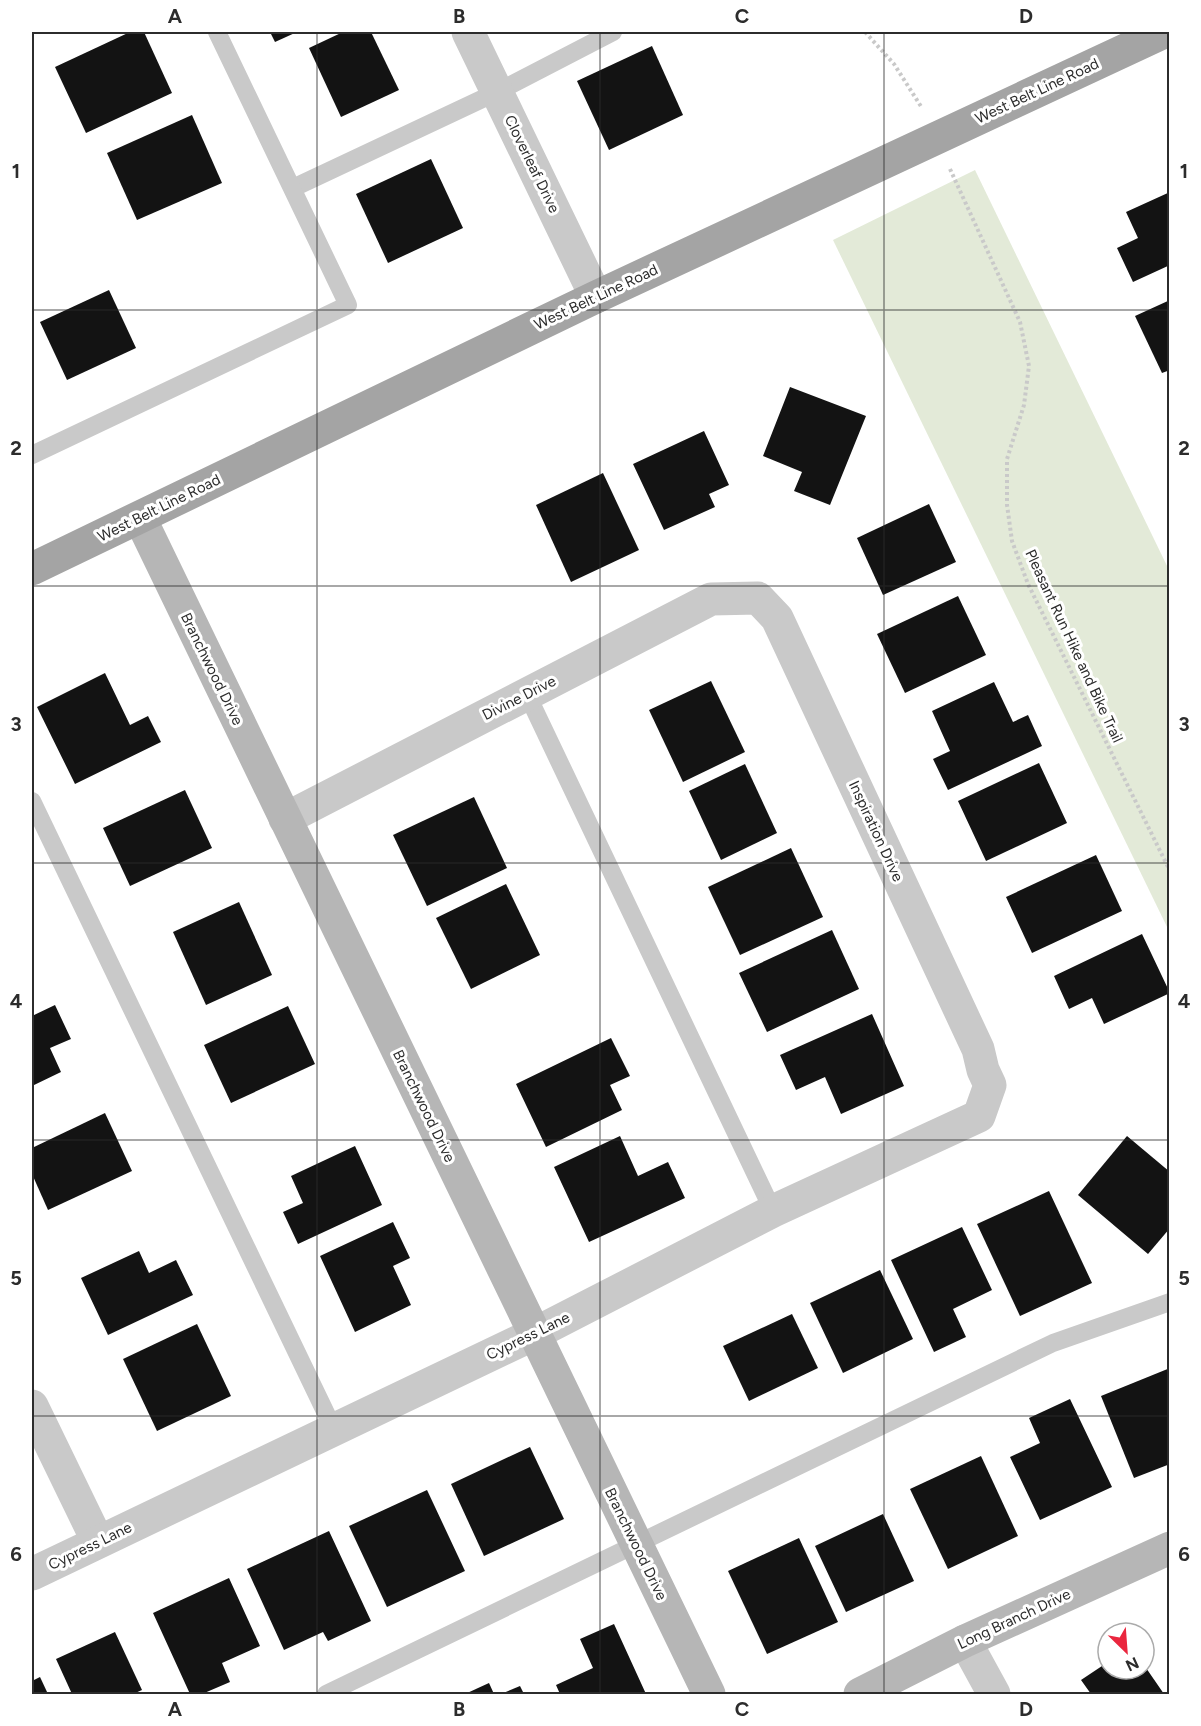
<svg xmlns="http://www.w3.org/2000/svg" width="1201" height="1726" viewBox="0 0 1201 1726" font-family="Figtree,sans-serif">
	<style>
		.green { fill: #e3ead8 }
		.building { fill: #131313 }
		.lines { fill: none; stroke-linecap: round; stroke-linejoin: round }
		.path { stroke: #c9c9c9; stroke-width: 4; stroke-dasharray: 3 3; stroke-linecap: butt }
		.lane { stroke: #c9c9c9; stroke-width: 18 }
		.street { stroke: #c9c9c9; stroke-width: 33 }
		.secondary { stroke: #b6b6b6; stroke-width: 33 }
		.primary { stroke: #a4a4a4; stroke-width: 33 }
		.grid { fill: none; stroke: #2c2c2c; stroke-width: 1.5; stroke-opacity: 0.55 }
		.labels { text-anchor: middle; stroke-width: 6; stroke-linejoin: round; paint-order: stroke }
		.street-label { font-size: 15px; fill: #2c2c2c; stroke: #fff }
		.neatline { fill: none; stroke: #2c2c2c; stroke-width: 2 }
		.grid-label { font-size: 20px; text-anchor: middle; font-weight: bold; fill: #2c2c2c }
	</style>
	<rect width="100%" height="100%" fill="#fff"/>
	<path class="green" d="M975 170 1169 570V931L833 240Z"/>
	<g class="building">
		<path d="M130 32H144L172 93 86 133 55 67Z"/>
		<path d="M270 32H297L275 42Z"/>
		<path d="M343 32H371L399 90 341 117 309 48Z"/>
		<path d="M652 46 683 115 609 150 577 81Z"/>
		<path d="M192 115 222 183 137 220 107 153Z"/>
		<path d="M431 159 463 228 388 263 356 194Z"/>
		<path d="M1170 192V265L1133 282 1117 248 1138 238 1126 212Z"/>
		<path d="M109 290 136 348 67 380 40 322Z"/>
		<path d="M1170 300V370L1162 373 1135 316Z"/>
		<path d="M790 387 866 416 830 505 794 491 802 472 763 456Z"/>
		<path d="M704 431 729 485 709 494 715 507 664 530 633 464Z"/>
		<path d="M603 473 639 550 571 582 536 505Z"/>
		<path d="M929 504 956 562 883 595 857 538Z"/>
		<path d="M958 596 986 655 905 693 877 634Z"/>
		<path d="M105 673 130 725 148 716 161 742 75 784 37 707Z"/>
		<path d="M711 681 745 752 683 782 649 710Z"/>
		<path d="M994 682 1013 722 1028 715 1042 746 948 790 933 759 950 751 932 711Z"/>
		<path d="M1039 763 1067 823 986 861 958 801Z"/>
		<path d="M745 764 777 833 721 860 689 791Z"/>
		<path d="M185 790 212 848 130 886 103 828Z"/>
		<path d="M474 797 507 868 427 906 393 835Z"/>
		<path d="M791 848 823 917 740 955 708 887Z"/>
		<path d="M1096 855 1122 911 1032 953 1006 897Z"/>
		<path d="M506 884 540 955 471 989 436 918Z"/>
		<path d="M239 902 272 975 206 1005 173 932Z"/>
		<path d="M832 930 859 989 767 1032 739 973Z"/>
		<path d="M1142 934 1170 993 1104 1024 1092 998 1069 1009 1054 976Z"/>
		<path d="M55 1005 71 1039 50 1048 61 1072 32 1086V1016Z"/>
		<path d="M288 1006 315 1064 231 1103 204 1045Z"/>
		<path d="M872 1014 904 1086 841 1114 825 1077 796 1090 780 1055Z"/>
		<path d="M611 1038 630 1076 610 1085 622 1110 546 1147 516 1084Z"/>
		<path d="M105 1113 132 1171 48 1210 32 1174V1148Z"/>
		<path d="M620 1136 638 1176 668 1162 685 1198 589 1242 554 1167Z"/>
		<path d="M1127 1136 1170 1172V1228L1148 1254 1078 1195Z"/>
		<path d="M355 1146 382 1205 298 1244 283 1212 303 1203 291 1176Z"/>
		<path d="M1049 1191 1092 1283 1020 1316 977 1224Z"/>
		<path d="M393 1222 410 1258 393 1266 411 1305 355 1332 320 1256Z"/>
		<path d="M962 1227 992 1290 953 1309 966 1337 934 1352 891 1260Z"/>
		<path d="M139 1251 149 1273 176 1260 193 1295 108 1335 81 1278Z"/>
		<path d="M880 1270 913 1339 843 1373 810 1303Z"/>
		<path d="M792 1314 818 1368 749 1401 723 1346Z"/>
		<path d="M197 1324 231 1396 157 1431 123 1359Z"/>
		<path d="M1170 1368V1464L1134 1478 1101 1396Z"/>
		<path d="M1070 1399 1112 1487 1040 1520 1010 1457 1040 1443 1029 1418Z"/>
		<path d="M530 1447 564 1519 484 1556 451 1484Z"/>
		<path d="M981 1456 1018 1536 948 1569 910 1489Z"/>
		<path d="M427 1490 465 1571 387 1607 349 1526Z"/>
		<path d="M883 1514 914 1581 846 1612 815 1546Z"/>
		<path d="M329 1531 371 1621 328 1641 323 1632 284 1650 247 1569Z"/>
		<path d="M799 1538 838 1622 767 1654 728 1571Z"/>
		<path d="M229 1578 260 1646 222 1663 230 1682 202 1694H190L153 1613Z"/>
		<path d="M614 1624 646 1694H560L556 1685 593 1668 580 1639Z"/>
		<path d="M115 1632 142 1690 133 1694H72L56 1659Z"/>
		<path d="M1108 1662V1669H1144V1665L1164 1694H1091L1081 1680Z"/>
		<path d="M40 1677 48 1694H32V1681Z"/>
		<path d="M489 1683 494 1694H465Z"/>
		<path d="M520 1686 524 1694H501Z"/>
	</g>
	<g class="lines">
		<g class="path">
			<path d="M865 32 894 64 922 108"/>
			<path d="M950 169 1020 322 1029 366 1024 405 1007 459V505L1012 541 1028 584 1170 871"/>
		</g>
		<g class="lane">
			<path d="M293 188 497 92 613 32"/>
			<path d="M32 455 348 305 217 32"/>
			<path d="M527 694 773 1211"/>
			<path d="M32 801 334 1430"/>
			<path d="M326 1694 1053 1343 1170 1302"/>
		</g>
		<g class="street">
			<path d="M468 32 596 297"/>
			<path d="M32 1406 98 1542"/>
			<path d="M32 1574 534 1334 773 1211 979 1116 990 1085 983 1070 978 1049 777 618 758 598 711 599 285 819"/>
			<path d="M965 1641 994 1694"/>
		</g>
		<g class="secondary">
			<path d="M140 518 709 1694"/>
			<path d="M860 1694 965 1641 1170 1548"/>
		</g>
		<path class="primary" d="M32 569 596 297 1164 32"/>
	</g>
	<path class="grid" d="M317 32V1694M600 32V1694M884 32V1694M32 310H1170M32 586H1170M32 863H1170M32 1140H1170M32 1416H1170"/>
	<g class="labels">
		<g class="street-label">
			<text transform="translate(1037 91) rotate(-25)" y="5">West Belt Line Road</text>
			<text transform="translate(532 164) rotate(64)" y="5">Cloverleaf Drive</text>
			<text transform="translate(596 297) rotate(-25)" y="5">West Belt Line Road</text>
			<text transform="translate(159 508) rotate(-26)" y="5">West Belt Line Road</text>
			<text transform="translate(1074 646) rotate(65)" y="5">Pleasant Run Hike and Bike Trail</text>
			<text transform="translate(212 669) rotate(64)" y="5">Branchwood Drive</text>
			<text transform="translate(519 698) rotate(-27)" y="5">Divine Drive</text>
			<text transform="translate(876 831) rotate(65)" y="5">Inspiration Drive</text>
			<text transform="translate(424 1106) rotate(64)" y="5">Branchwood Drive</text>
			<text transform="translate(528 1336) rotate(-26)" y="5">Cypress Lane</text>
			<text transform="translate(636 1544) rotate(64)" y="5">Branchwood Drive</text>
			<text transform="translate(90 1546) rotate(-26)" y="5">Cypress Lane</text>
			<text transform="translate(1014 1619) rotate(-25)" y="5">Long Branch Drive</text>
		</g>
	</g>
	<rect width="1201" height="1726" fill="none" stroke="#ffffff" stroke-width="66"/>
	<g transform="translate(1126 1651) rotate(155)"><circle r="28" fill="#ffffff" stroke="#ababab" stroke-width="1.5"/>
	<path d="M0-4.5L10 22L0 15L-10 22Z" fill="#ea263e"/>
	<text y="-9" font-size="16" font-weight="bold" text-anchor="middle" fill="#2c2c2c">N</text>
	</g>
	<rect x="33" y="33" width="1135" height="1660" class="neatline"/>
	<g class="grid-label">
		<text x="175" y="23">A</text>
		<text x="459" y="23">B</text>
		<text x="742" y="23">C</text>
		<text x="1026" y="23">D</text>
		<text x="16" y="178">1</text>
		<text x="1184" y="178">1</text>
		<text x="16" y="455">2</text>
		<text x="1184" y="455">2</text>
		<text x="16" y="731">3</text>
		<text x="1184" y="731">3</text>
		<text x="16" y="1008">4</text>
		<text x="1184" y="1008">4</text>
		<text x="16" y="1285">5</text>
		<text x="1184" y="1285">5</text>
		<text x="16" y="1561">6</text>
		<text x="1184" y="1561">6</text>
		<text x="175" y="1716">A</text>
		<text x="459" y="1716">B</text>
		<text x="742" y="1716">C</text>
		<text x="1026" y="1716">D</text>
	</g>
</svg>
